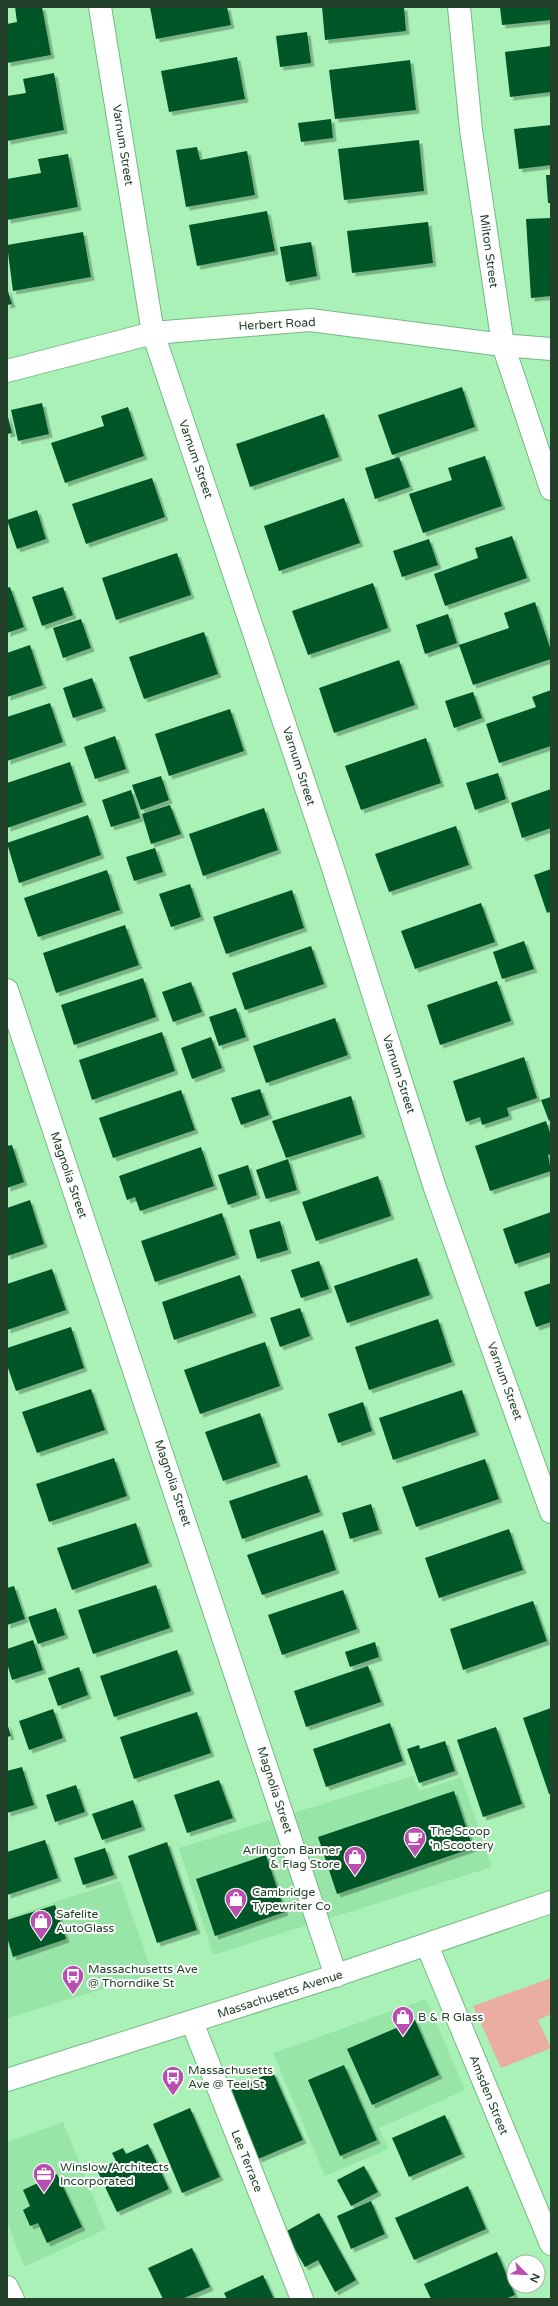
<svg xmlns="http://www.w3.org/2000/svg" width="558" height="2306" viewBox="0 0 558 2306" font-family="'Varela Round',sans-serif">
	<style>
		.built { fill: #97e6a8 }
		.green { fill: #ebaca1 }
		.building { fill: #055626; filter: url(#shadow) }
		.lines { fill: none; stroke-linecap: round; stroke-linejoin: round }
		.minor-casing { stroke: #74ba84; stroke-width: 24 }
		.trunk-casing { stroke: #74ba84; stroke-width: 24 }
		.minor { stroke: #fff; stroke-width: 22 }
		.trunk { stroke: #fff; stroke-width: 22 }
		.labels { text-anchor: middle; stroke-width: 4; stroke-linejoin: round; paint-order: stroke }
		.street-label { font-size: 12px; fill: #23412a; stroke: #fdfdfd }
		.poi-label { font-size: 12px; fill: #23412a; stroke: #fdfdfd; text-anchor: start }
	</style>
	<defs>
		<filter id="shadow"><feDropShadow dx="3.5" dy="3.5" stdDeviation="0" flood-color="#0004"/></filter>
	</defs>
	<rect width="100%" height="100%" fill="#a9f1b7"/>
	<g class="built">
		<path d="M413 1776 419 1791 461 1777 492 1867 213 1955 179 1848Z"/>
		<path d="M120 1881 153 1974 7 2018V1918Z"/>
		<path d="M426 1999 465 2090 379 2128 388 2149 325 2176 273 2053Z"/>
		<path d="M63 2122 106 2229 24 2267 7 2221V2142Z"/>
	</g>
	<path class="green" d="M551 1978V2014L538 2020 551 2048 501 2068 473 2006Z"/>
	<g class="building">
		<path d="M15 7H42L51 55 7 63V24L17 22Z"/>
		<path d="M150 7H227L231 25 156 39Z"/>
		<path d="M322 7H404L406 31 325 40Z"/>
		<path d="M500 7H551V20L502 25Z"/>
		<path d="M307 32 311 63 280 67 276 36Z"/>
		<path d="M551 46V92L510 97 505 52Z"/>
		<path d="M237 57 245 99 169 112 161 71Z"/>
		<path d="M410 60 416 110 335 119 329 70Z"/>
		<path d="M54 73 64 130 7 141V96L26 93 23 79Z"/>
		<path d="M331 119 333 138 301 142 298 123Z"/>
		<path d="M551 125V165L519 169 514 129Z"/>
		<path d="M419 140 424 191 344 200 338 149Z"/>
		<path d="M197 147 200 160 247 151 255 195 186 207 176 150Z"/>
		<path d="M68 154 78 207 7 220V179L41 173 38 159Z"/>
		<path d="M546 175H551V203H548Z"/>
		<path d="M267 211 275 251 197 266 189 225Z"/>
		<path d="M551 218V296L531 298 526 219Z"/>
		<path d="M428 222 433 263 352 273 347 231Z"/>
		<path d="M83 232 91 277 13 291 7 245Z"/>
		<path d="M311 242 317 276 286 282 280 247Z"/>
		<path d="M7 288 12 304 7 305Z"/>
		<path d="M462 387 475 427 392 455 378 415Z"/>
		<path d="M42 403 49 434 18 441 11 410Z"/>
		<path d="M128 407 144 456 65 483 51 443 104 426 101 416Z"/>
		<path d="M7 413 12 433 7 434Z"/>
		<path d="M324 414 339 457 250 487 236 444Z"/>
		<path d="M485 456 502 506 423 533 409 494 452 480 448 468Z"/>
		<path d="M399 457 410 487 375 499 365 468Z"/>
		<path d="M152 478 165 517 86 544 72 504Z"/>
		<path d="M344 498 360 543 279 571 264 526Z"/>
		<path d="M37 510 46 539 17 549 7 520Z"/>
		<path d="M512 536 527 578 445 606 434 574 478 558 475 548Z"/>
		<path d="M429 539 438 565 402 577 393 551Z"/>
		<path d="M177 553 191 595 116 620 102 578Z"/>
		<path d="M373 583 388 628 308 655 292 611Z"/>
		<path d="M10 587 24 627 7 633V588Z"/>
		<path d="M63 587 73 615 42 626 32 597Z"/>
		<path d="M535 602 551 651V659L473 685 459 645 509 628 504 613Z"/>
		<path d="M448 614 457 643 425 654 416 625Z"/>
		<path d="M81 619 91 648 63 658 53 628Z"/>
		<path d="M204 632 218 674 144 699 129 657Z"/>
		<path d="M30 645 43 685 7 697V653Z"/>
		<path d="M399 660 415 705 334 733 319 688Z"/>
		<path d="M92 678 103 708 73 718 63 688Z"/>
		<path d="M551 690V746L499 763 486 724 536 707 532 697Z"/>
		<path d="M473 692 482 718 454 728 445 701Z"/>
		<path d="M50 703 63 742 7 761V717Z"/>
		<path d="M230 709 244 751 169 776 155 734Z"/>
		<path d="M115 736 126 769 95 779 84 747Z"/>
		<path d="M426 738 441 783 361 810 345 766Z"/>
		<path d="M70 762 83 802 7 828V783Z"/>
		<path d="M498 773 506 799 475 810 466 783Z"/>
		<path d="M161 776 169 800 141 810 132 785Z"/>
		<path d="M551 789V828L522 838 511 803Z"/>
		<path d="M131 790 140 818 111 827 102 800Z"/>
		<path d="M170 805 181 834 151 844 142 814Z"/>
		<path d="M264 808 278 850 203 876 189 834Z"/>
		<path d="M88 815 101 855 19 883 7 843Z"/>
		<path d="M456 826 469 865 389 892 375 854Z"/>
		<path d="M155 848 163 872 134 881 126 857Z"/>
		<path d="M551 869V911L547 913 534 875Z"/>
		<path d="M107 870 120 910 38 937 24 898Z"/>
		<path d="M190 884 201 917 171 927 159 894Z"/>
		<path d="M292 890 304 928 226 954 213 917Z"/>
		<path d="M481 903 495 942 415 969 401 931Z"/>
		<path d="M125 925 139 965 56 993 43 953Z"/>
		<path d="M524 941 534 969 502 979 493 952Z"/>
		<path d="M311 946 324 984 245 1010 232 973Z"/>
		<path d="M143 978 156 1017 74 1045 61 1005Z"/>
		<path d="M497 981 511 1021 440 1045 427 1005Z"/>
		<path d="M191 982 202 1012 173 1022 162 992Z"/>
		<path d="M236 1008 246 1037 219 1046 209 1017Z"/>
		<path d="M335 1018 348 1055 266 1083 253 1046Z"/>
		<path d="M162 1032 175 1071 92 1100 79 1060Z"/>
		<path d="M211 1037 222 1068 192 1079 181 1048Z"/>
		<path d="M524 1057 537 1098 507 1108 509 1116 482 1125 480 1117 466 1122 453 1081Z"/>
		<path d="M260 1089 269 1115 241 1125 231 1098Z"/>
		<path d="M181 1090 195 1130 113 1158 99 1118Z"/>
		<path d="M351 1096 362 1134 286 1158 272 1121Z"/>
		<path d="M551 1097V1120L549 1121 541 1100Z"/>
		<path d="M546 1121 551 1136V1154L548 1155 551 1171 490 1191 475 1146Z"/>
		<path d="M12 1145 24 1182 7 1188V1146Z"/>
		<path d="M201 1147 214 1186 140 1211 135 1197 127 1200 119 1176Z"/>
		<path d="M288 1159 297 1190 266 1199 256 1170Z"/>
		<path d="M248 1165 257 1195 228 1205 218 1175Z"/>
		<path d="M378 1176 391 1216 316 1241 302 1202Z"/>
		<path d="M30 1200 44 1244 7 1256V1208Z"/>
		<path d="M551 1212V1252L515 1264 503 1229Z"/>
		<path d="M222 1213 236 1255 155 1282 141 1241Z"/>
		<path d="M280 1221 288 1250 257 1259 249 1230Z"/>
		<path d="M417 1258 430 1295 347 1323 334 1286Z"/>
		<path d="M319 1261 329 1289 301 1298 291 1270Z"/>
		<path d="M52 1269 66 1310 7 1330V1284Z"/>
		<path d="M240 1275 253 1313 174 1340 162 1302Z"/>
		<path d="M551 1283V1322L536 1327 524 1292Z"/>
		<path d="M300 1308 310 1336 280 1347 270 1318Z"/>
		<path d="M438 1319 452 1362 369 1390 355 1347Z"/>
		<path d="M71 1327 84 1368 16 1391 7 1365V1348Z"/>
		<path d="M265 1342 280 1386 200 1414 184 1370Z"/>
		<path d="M91 1389 105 1430 37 1453 22 1412Z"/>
		<path d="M462 1390 476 1432 393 1460 379 1418Z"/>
		<path d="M363 1402 372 1431 338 1443 328 1414Z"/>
		<path d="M260 1413 277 1463 223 1481 205 1432Z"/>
		<path d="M114 1458 127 1496 49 1522 36 1484Z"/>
		<path d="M485 1459 499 1499 416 1527 402 1487Z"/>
		<path d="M307 1475 320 1512 242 1539 229 1501Z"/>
		<path d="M371 1504 379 1530 350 1539 342 1513Z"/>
		<path d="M136 1523 149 1563 72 1590 57 1548Z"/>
		<path d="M509 1529 523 1570 439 1598 425 1558Z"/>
		<path d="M323 1530 336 1570 262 1595 247 1555Z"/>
		<path d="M156 1585 170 1628 93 1654 78 1610Z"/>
		<path d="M14 1586 25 1619 7 1625V1588Z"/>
		<path d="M343 1590 357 1629 282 1655 268 1615Z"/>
		<path d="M533 1601 547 1641 463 1670 450 1629Z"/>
		<path d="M56 1608 65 1635 38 1644 28 1617Z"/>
		<path d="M33 1640 43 1670 12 1680 7 1663V1649Z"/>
		<path d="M375 1642 379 1657 350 1667 345 1652Z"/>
		<path d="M177 1650 191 1691 114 1717 100 1676Z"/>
		<path d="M368 1666 381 1702 306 1727 294 1691Z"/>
		<path d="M79 1667 88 1695 58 1706 48 1678Z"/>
		<path d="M551 1708V1794H549L523 1718Z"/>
		<path d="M53 1709 63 1738 29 1750 19 1721Z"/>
		<path d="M197 1712 211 1753 134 1779 120 1737Z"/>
		<path d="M7 1723 11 1736 7 1737Z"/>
		<path d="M390 1723 403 1761 326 1787 313 1749Z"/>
		<path d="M496 1727 522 1804 483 1817 457 1740Z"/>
		<path d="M445 1741 455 1771 419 1783 407 1749 419 1745 420 1749Z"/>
		<path d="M22 1767 34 1805 7 1813V1771Z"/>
		<path d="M219 1780 233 1818 187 1833 174 1795Z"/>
		<path d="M76 1785 85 1812 55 1822 46 1795Z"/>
		<path d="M454 1791 473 1848 337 1894 318 1837Z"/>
		<path d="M133 1800 142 1827 102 1840 92 1814Z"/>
		<path d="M45 1840 58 1878 7 1895V1852Z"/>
		<path d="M167 1842 197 1930 157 1943 128 1856Z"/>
		<path d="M105 1848 114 1875 83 1885 74 1858Z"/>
		<path d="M266 1855 285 1912 215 1936 196 1879Z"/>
		<path d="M55 1905 66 1939 13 1957 7 1937V1920Z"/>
		<path d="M415 2020 439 2075 372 2105 347 2049Z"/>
		<path d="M344 2065 377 2140 340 2156 308 2080Z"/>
		<path d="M273 2072 303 2140 258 2159 229 2091Z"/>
		<path d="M190 2108 220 2177 182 2193 153 2124Z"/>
		<path d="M445 2115 462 2154 409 2177 392 2138Z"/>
		<path d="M148 2144 169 2189 117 2212 97 2170 116 2161 112 2153 123 2148 126 2154Z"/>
		<path d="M364 2166 378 2192 351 2206 337 2180Z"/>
		<path d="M57 2174 82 2227 47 2243 38 2223 30 2226 23 2210 30 2206 23 2190Z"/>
		<path d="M468 2186 486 2229 414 2260 395 2218Z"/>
		<path d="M371 2201 385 2234 351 2249 337 2216Z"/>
		<path d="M319 2213 356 2280 335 2292 318 2260 305 2267 285 2232Z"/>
		<path d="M192 2248 210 2287 182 2299H163L148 2268Z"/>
		<path d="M497 2252 515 2295 505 2299H431L424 2284Z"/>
		<path d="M263 2275 274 2299H227L224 2293Z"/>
	</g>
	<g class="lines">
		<g class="minor-casing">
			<g id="minor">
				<path d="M100 7 153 333 331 862 435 1188 551 1512"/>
				<path d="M459 7 471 130 503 345 551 489"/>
				<path d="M7 371 153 333 310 320 503 345 551 349"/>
				<path d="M7 990 336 1976"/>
				<path d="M427 1945 551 2244"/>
				<path d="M192 2022 302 2299"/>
				<path d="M7 2287 13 2299"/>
			</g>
		</g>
		<g class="trunk-casing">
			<path id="trunk" d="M7 2080 325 1979 551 1902"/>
		</g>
		<use href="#minor" class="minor"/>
		<use href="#trunk" class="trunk"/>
	</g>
	<defs>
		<g id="cafe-pin" transform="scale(1.15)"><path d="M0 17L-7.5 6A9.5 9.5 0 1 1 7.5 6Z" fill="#b74eb0" stroke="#fdfdfd"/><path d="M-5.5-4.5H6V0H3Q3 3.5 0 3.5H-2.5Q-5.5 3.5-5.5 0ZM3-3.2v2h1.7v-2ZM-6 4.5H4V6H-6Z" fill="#fff"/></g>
		<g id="shop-pin" transform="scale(1.15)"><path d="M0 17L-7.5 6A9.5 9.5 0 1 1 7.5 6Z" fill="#b74eb0" stroke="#fdfdfd"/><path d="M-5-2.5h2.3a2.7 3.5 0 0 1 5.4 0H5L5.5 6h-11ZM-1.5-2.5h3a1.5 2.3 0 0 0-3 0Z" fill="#fff"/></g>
		<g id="bus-pin" transform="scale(1.15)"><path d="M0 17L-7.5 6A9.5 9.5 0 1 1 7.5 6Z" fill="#b74eb0" stroke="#fdfdfd"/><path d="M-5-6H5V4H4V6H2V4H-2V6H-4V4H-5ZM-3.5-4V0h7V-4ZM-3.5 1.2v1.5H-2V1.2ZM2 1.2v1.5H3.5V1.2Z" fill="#fff"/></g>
		<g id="office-pin" transform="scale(1.15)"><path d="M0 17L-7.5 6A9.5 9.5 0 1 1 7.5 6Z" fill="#b74eb0" stroke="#fdfdfd"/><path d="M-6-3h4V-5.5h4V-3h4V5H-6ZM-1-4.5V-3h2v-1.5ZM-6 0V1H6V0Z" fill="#fff"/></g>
	</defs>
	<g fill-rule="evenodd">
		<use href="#cafe-pin" x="415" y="1838"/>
		<use href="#shop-pin" x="355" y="1857"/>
		<use href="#shop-pin" x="236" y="1899"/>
		<use href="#shop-pin" x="41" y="1921"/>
		<use href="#bus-pin" x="73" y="1976"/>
		<use href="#shop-pin" x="403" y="2017"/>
		<use href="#bus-pin" x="173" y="2077"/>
		<use href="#office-pin" x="44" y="2174"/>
	</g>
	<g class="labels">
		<g class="street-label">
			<text transform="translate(123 145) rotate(81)" y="4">Varnum Street</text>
			<text transform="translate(489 251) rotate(82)" y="4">Milton Street</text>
			<text transform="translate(277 324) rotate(-3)" y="4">Herbert Road</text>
			<text transform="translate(196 459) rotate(71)" y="4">Varnum Street</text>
			<text transform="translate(299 766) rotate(72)" y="4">Varnum Street</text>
			<text transform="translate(399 1074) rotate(72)" y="4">Varnum Street</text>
			<text transform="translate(69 1175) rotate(71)" y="4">Magnolia Street</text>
			<text transform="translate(505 1381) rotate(70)" y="4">Varnum Street</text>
			<text transform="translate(173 1483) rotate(71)" y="4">Magnolia Street</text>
			<text transform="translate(275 1790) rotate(72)" y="4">Magnolia Street</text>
			<text transform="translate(280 1994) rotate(-18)" y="4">Massachusetts Avenue</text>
			<text transform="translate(489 2095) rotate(68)" y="4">Amsden Street</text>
			<text transform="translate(247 2161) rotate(68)" y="4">Lee Terrace</text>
		</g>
		<g class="poi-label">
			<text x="430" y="1835">The Scoop<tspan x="430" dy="14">'n Scootery</tspan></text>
			<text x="340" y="1854" text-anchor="end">Arlington Banner<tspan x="340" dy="14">&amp; Flag Store</tspan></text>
			<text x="252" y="1896">Cambridge<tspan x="252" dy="14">Typewriter Co</tspan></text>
			<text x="56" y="1918">Safelite<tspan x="56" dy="14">AutoGlass</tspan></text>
			<text x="88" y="1973">Massachusetts Ave<tspan x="88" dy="14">@ Thorndike St</tspan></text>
			<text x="418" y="2021">B &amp; R Glass</text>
			<text x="188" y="2074">Massachusetts<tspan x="188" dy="14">Ave @ Teel St</tspan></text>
			<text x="60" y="2171">Winslow Architects<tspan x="60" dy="14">Incorporated</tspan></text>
		</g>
	</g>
	<rect width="558" height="2306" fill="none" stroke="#23412a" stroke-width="16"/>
	<g transform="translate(526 2274) rotate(114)"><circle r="19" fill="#fdfdfd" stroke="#a6b2a9"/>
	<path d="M0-3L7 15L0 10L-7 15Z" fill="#b74eb0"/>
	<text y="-6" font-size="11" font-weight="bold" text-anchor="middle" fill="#23412a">N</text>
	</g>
</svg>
